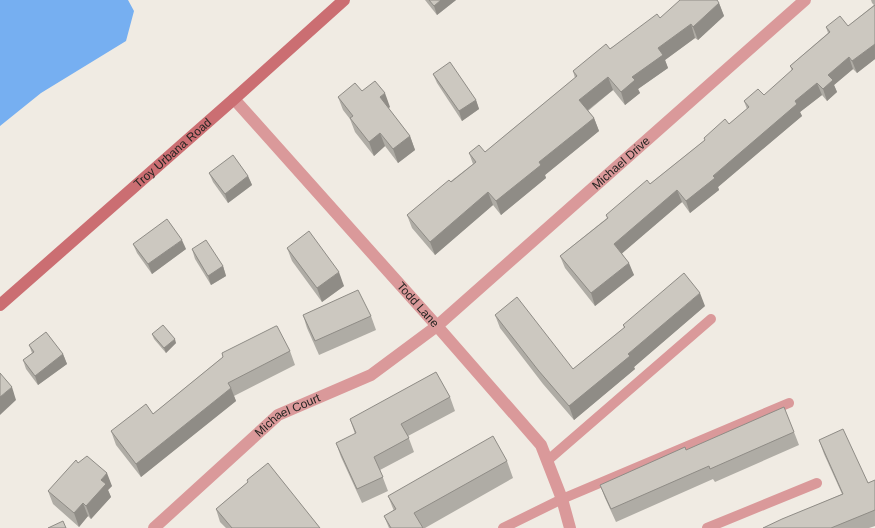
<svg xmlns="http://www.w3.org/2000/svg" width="875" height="528" viewBox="0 0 875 528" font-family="Arial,sans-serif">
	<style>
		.water { fill: #76aff1 }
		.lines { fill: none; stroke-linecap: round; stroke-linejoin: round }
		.lane { stroke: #da999a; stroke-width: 10 }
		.street { stroke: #da999a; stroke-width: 12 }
		.secondary { stroke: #cb6e72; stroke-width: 12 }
		.wall { fill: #afaca5 }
		.shaded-wall { fill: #8f8c86 }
		.building { fill: #ccc8c0; stroke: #8f8c86 }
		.labels { text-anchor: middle; stroke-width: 3; stroke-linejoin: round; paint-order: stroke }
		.street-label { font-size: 12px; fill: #282623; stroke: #f0ebe3 }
	</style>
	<rect width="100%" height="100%" fill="#f0ebe3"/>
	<path class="water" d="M0 0H128L134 11 126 41 41 93 0 126Z"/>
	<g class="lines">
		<g class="lane">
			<path d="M547 461 711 319"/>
			<path d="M503 528 562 499 789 403"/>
			<path d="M707 528 817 483"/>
		</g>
		<g class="street">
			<path id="s1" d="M234 99 437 326 541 445 562 499 570 528"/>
			<path id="s2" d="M154 528 278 415 371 375 437 326 805 0"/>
		</g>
		<path class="secondary" id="s3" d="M0 305 234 99 344 0"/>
	</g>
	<g class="wall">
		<path d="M425 0H456L437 15Z"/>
		<path d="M871 0H875V59L857 73 853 69 834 85 837 92 827 101 822 95 800 112 802 116 718 187 719 190 690 213 682 202 622 253 634 275 595 306 565 268 560 256 607 218 606 215 650 184 705 140 704 138 729 124 747 109 744 101 764 95 792 71 790 66 828 33 826 27 848 26 874 5 872 3Z"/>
		<path d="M719 3 724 16 698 40 695 38 665 60 668 68 638 89 640 93 625 105 613 90 588 111 594 118 599 131 545 175 546 178 501 215 493 205 435 255 412 228 407 215 473 164 469 153 485 152 575 78 573 71 660 18Z"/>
		<path d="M433 74 476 100 479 109 462 121 437 83Z"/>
		<path d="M362 91 390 107 388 108 410 136 415 150 398 163 385 146 374 156 355 132 350 119 343 110 338 97Z"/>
		<path d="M209 173 248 176 252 185 228 203 213 182Z"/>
		<path d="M133 244 186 249 152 274 137 253Z"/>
		<path d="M287 248 344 286 322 302 292 261Z"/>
		<path d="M192 249 223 266 226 276 211 285 195 259Z"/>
		<path d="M705 306 634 367 635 369 574 420 543 384 500 328 495 315 573 369 624 328 623 325Z"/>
		<path d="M303 315 371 316 376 330 319 355 307 328Z"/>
		<path d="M152 334 176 343 166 353 154 339Z"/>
		<path d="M29 345 63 354 67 364 38 385 26 369 23 360 32 353Z"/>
		<path d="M290 351 295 365 234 396 236 401 141 477 116 445 111 431 153 414 223 357 222 353Z"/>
		<path d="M450 397 455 411 408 436 414 452 380 470 388 491 362 503 341 457 336 443 355 434 350 419Z"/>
		<path d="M794 432 799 445 715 482 713 479 616 522 605 498 600 485 686 450Z"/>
		<path d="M819 440 868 483 875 480V526L869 528H763L842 494 824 454Z"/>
		<path d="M507 461 513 478 425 528H389L384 516 394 511 388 496Z"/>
		<path d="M78 463 112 486 108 490 111 497 91 519 88 516 79 527 53 504 48 491Z"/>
		<path d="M247 480 320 528H226L220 522 216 509 248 482Z"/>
	</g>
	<g class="shaded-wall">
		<path d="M441 0H456L437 15 434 6Z"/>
		<path d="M719 3 724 16 698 40 693 27Z"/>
		<path d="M691 24 695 38 665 60 668 68 638 89 640 93 625 105 621 92 632 77 658 48Z"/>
		<path d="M875 44V59L857 73 852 61Z"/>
		<path d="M849 57 853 69 834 85 837 92 827 101 823 89 828 75Z"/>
		<path d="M608 77 613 90 584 113 579 100Z"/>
		<path d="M817 83 822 95 800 112 802 116 718 187 719 190 690 213 686 201 795 101Z"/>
		<path d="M385 93 390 107 385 111 380 97Z"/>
		<path d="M476 100 479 109 462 121 459 111Z"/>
		<path d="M594 118 599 131 545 175 546 178 501 215 496 201 539 162Z"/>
		<path d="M380 133 385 146 374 156 369 142Z"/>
		<path d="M410 136 415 150 398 163 393 149Z"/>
		<path d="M248 176 252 185 228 203 225 194Z"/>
		<path d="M677 190 682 202 619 256 614 244Z"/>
		<path d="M488 192 493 205 435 255 430 242Z"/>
		<path d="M182 240 186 249 152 274 148 264Z"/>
		<path d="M629 263 634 275 595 306 591 293Z"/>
		<path d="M223 266 226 276 211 285 208 276Z"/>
		<path d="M339 272 344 286 322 302 317 288Z"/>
		<path d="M700 293 705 306 634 367 635 369 574 420 569 406 628 354Z"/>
		<path d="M175 339 176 343 166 353 164 348Z"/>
		<path d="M63 354 67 364 38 385 35 376Z"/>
		<path d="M12 387 16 400 0 415V397Z"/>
		<path d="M231 388 236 401 141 477 136 464Z"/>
		<path d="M107 473 112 486 108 490 111 497 91 519 86 506 101 480Z"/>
		<path d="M83 503 88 516 79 527 74 513Z"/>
	</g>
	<g class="building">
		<path d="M429 0H441L434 6Z"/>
		<path d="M680 0H717L719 3 693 27 691 24 658 48 663 55 632 77 635 80 621 92 608 77 579 100 594 118 539 162 541 165 496 201 488 192 430 242 407 215 449 180 451 182 476 162 469 153 479 145 485 152 577 76 573 71 606 44 610 49 657 14 660 18Z"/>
		<path d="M875 5V44L852 61 849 57 828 75 833 80 823 89 817 83 795 101 797 104 713 176 715 178 686 201 677 190 614 244 629 263 591 293 560 256 608 218 606 215 647 180 650 184 705 140 704 138 725 119 729 124 749 107 744 101 758 89 764 95 793 69 790 66 830 32 826 27 840 16 848 26Z"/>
		<path d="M450 62 476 100 459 111 433 74Z"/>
		<path d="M375 81 385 93 380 97 410 136 393 149 380 133 369 142 350 118 353 116 338 97 355 83 362 91Z"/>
		<path d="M233 155 248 176 225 194 209 173Z"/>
		<path d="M167 219 182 240 148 264 133 244Z"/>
		<path d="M309 231 339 272 317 288 287 248Z"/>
		<path d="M206 240 223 266 208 276 192 249Z"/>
		<path d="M684 273 700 293 628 354 630 356 569 406 538 370 495 315 517 297 573 369 625 327 623 325Z"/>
		<path d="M358 290 371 316 315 341 303 315Z"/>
		<path d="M163 325 175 339 164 348 152 334Z"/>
		<path d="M276 326H277L290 351 228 383 231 388 136 464 111 431 146 404 153 414 223 357 222 353Z"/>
		<path d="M46 332 63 354 35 376 23 360 34 352 29 345Z"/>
		<path d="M436 372 450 397 401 424 409 438 374 457 383 477 357 489 336 443 356 433 350 419Z"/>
		<path d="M0 373 12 387 0 397Z"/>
		<path d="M784 407 794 432 710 469 709 466 611 509 600 485 685 447 686 450Z"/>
		<path d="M843 429 868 483 875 480V510L831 528H763L782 519 843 494 819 440Z"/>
		<path d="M493 436 507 461 414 513 423 528H391L384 516 396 509 388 496Z"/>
		<path d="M87 456 107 473 101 480 106 484 86 506 83 503 74 513 48 491 76 460 78 463Z"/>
		<path d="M268 463 320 528H232L216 509 248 482 247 480Z"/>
		<path d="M63 521 66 528H48Z"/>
	</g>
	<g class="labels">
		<g class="street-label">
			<text dy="4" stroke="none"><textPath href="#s3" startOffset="230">Troy Urbana Road</textPath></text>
			<text dy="4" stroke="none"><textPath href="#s2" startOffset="597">Michael Drive</textPath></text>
			<text dy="4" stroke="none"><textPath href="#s1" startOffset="276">Todd Lane</textPath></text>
			<text dy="4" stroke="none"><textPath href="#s2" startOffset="176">Michael Court</textPath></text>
		</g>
	</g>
</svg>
